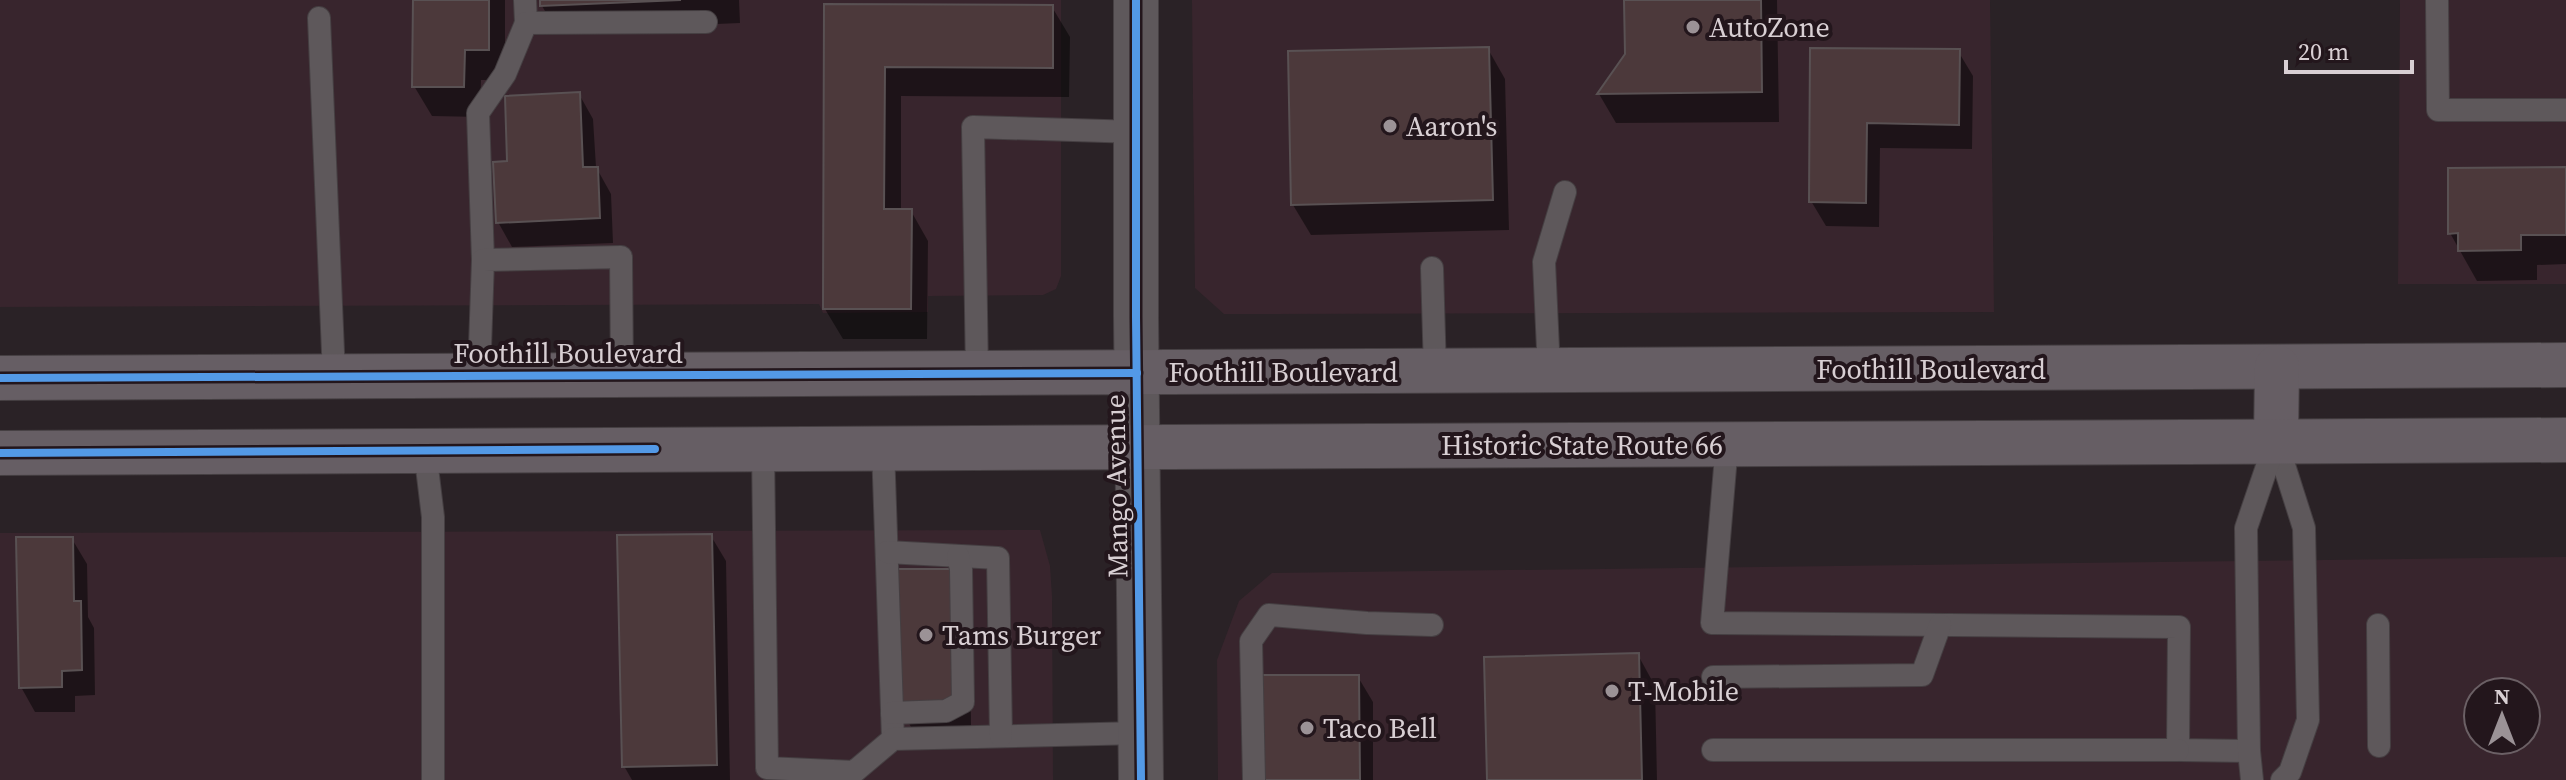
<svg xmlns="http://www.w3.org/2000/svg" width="2566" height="780" viewBox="0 0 2566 780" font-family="'Source Serif 4',serif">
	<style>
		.built { fill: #38252d; fill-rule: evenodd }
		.shadow { fill: #0007 }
		.building { fill: #4c393b; stroke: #595153; stroke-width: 2 }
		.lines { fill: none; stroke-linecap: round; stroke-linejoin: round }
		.service-casing { stroke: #453f42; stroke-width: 24 }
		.tertiary-casing { stroke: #453f42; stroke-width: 46 }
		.primary-casing { stroke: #453f42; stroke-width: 46 }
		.service { stroke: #5e585b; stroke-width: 22 }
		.tertiary { stroke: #5e585b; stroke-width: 44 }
		.primary { stroke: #665e64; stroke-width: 44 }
		.cycleway-casing { stroke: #23161c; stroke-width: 13 }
		.cycleway { stroke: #5399e6; stroke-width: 8 }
		.poi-dot { fill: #9b9296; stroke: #23161c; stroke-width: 3 }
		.labels { text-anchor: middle; stroke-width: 8; stroke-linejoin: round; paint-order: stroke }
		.poi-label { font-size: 28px; fill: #d8cfd3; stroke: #23161c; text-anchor: start }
		.street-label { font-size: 28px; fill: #d8cfd3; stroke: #23161c }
	</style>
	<rect width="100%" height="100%" fill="#2a2226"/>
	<g class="built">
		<path d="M0 0H1061V276L1056 289 1043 295 928 296V312L823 313 819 304 0 307Z"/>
		<path d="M1192 0H1990L1994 312 1224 314 1195 288Z"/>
		<path d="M2400 0H2566V284H2398Z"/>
		<path d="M1040 530 1050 566 1052 596 1053 780H0V533Z"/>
		<path d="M2566 557V780H1218L1217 660 1239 601 1272 573ZM2478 692H2526V740H2478Z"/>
	</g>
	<g class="shadow">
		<path d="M415 0H505V80H481L480 117 432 116 414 86Z"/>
		<path d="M542 0H739L740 23 557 31 542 6Z"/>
		<path d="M1626 0H1777L1779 122 1616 123 1599 94 1627 55Z"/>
		<path d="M826 6 1052 7 1070 37 1069 97 901 96V211H911L928 241 927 339H843L825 309Z"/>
		<path d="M1488 49 1505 79 1509 230 1311 235 1293 205Z"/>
		<path d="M1812 50 1958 51 1973 76 1972 149 1880 148 1879 227 1826 226 1811 201Z"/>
		<path d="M579 94 593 119 596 167 611 194 613 243 512 247 498 222 510 163Z"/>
		<path d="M2566 169V264L2537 265V280L2477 281 2450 233Z"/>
		<path d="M711 536 726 561 730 780H632L624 766Z"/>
		<path d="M72 539 87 564 88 617 94 628 95 695 75 696V712H35L21 687Z"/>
		<path d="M970 596 971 727H911L897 701Z"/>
		<path d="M1638 655 1655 686 1657 780H1489Z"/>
		<path d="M1358 677 1373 702V780H1257Z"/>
	</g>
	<g class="building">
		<path d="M413 0H489V50H465L464 87H412Z"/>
		<path d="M540 0H681L540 6Z"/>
		<path d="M1624 0H1761L1762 92 1597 94 1625 54Z"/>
		<path d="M824 4 1053 5V68L885 67 884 209H912L911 309H823Z"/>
		<path d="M1489 47 1493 200 1291 205 1288 51Z"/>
		<path d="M1810 48 1960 49 1959 125 1867 123 1866 203 1809 202Z"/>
		<path d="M580 92 583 167H598L600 218 496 223 493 162 507 161 505 96Z"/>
		<path d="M2566 167V235H2521V250L2458 251V233L2448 234V168Z"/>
		<path d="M712 534 717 765 622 767 617 535Z"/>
		<path d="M16 537H73L74 601H81L82 670 62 671V687L19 688Z"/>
		<path d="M894 569H957V702H895Z"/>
		<path d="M1639 653 1642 780H1487L1484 657Z"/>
		<path d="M1254 675H1359L1360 780H1255Z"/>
	</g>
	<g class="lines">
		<g class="service-casing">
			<g id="service">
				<path d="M525 0 526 23"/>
				<path d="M2437 0 2438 110H2566"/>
				<path d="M319 18 334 376"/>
				<path d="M483 260 478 113 505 74 526 23 706 22"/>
				<path d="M1432 268 1435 371"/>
				<path d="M1549 371 1544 262 1565 192"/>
				<path d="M977 373 973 127 1137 132"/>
				<path d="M479 376 483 260 621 257 622 375"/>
				<path d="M2276 440 2304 528 2308 720 2290 772 2282 780"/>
				<path d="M1727 444 1712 623 2179 627 2178 750 2249 751"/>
				<path d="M883 448 893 739"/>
				<path d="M763 449 767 768 854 772 893 739 1140 733"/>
				<path d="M425 451 433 517V780"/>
				<path d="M887 552 998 558 1001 736"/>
				<path d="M2378 625 2379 746"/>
				<path d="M1713 677 1922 675 1940 625"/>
				<path d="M892 713 946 711 963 702 961 569 958 556"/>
				<path d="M1713 750H2178"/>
				<path d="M1254 780 1251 641 1269 615 1367 623 1432 625"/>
				<path d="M2252 780 2249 751 2246 528 2276 440"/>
			</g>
		</g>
		<g class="tertiary-casing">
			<path id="tertiary" d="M1136 0V317L1141 780"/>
		</g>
		<g class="primary-casing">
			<g id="primary">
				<path d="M0 378 2566 365"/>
				<path d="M2276 440 2277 367"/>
				<path d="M0 453 2566 440"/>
			</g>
		</g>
		<use href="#service" class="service"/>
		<use href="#tertiary" class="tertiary"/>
		<use href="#primary" class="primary"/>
		<g class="cycleway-casing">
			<g id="cycleway">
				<path d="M1136 0V317L1141 780"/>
				<path d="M0 378 1137 373"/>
				<path d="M0 453 655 449"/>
			</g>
		</g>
		<use href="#cycleway" class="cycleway"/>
	</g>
	<g class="poi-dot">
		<circle cx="1693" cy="27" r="8"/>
		<circle cx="1390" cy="126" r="8"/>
		<circle cx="926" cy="635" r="8"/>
		<circle cx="1612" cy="691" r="8"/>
		<circle cx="1307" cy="728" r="8"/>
	</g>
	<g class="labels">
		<g class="poi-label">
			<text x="1709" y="37">AutoZone</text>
			<text x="1406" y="136">Aaron's</text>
			<text x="942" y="645">Tams Burger</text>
			<text x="1628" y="701">T-Mobile</text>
			<text x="1323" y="738">Taco Bell</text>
		</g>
		<g class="street-label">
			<text x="568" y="363">Foothill Boulevard</text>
			<text x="1931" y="379">Foothill Boulevard</text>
			<text x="1283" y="382">Foothill Boulevard</text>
			<text x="1582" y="455">Historic State Route 66</text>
			<text transform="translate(1116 486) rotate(-91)" y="10">Mango Avenue</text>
		</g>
	</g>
	<g transform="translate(2502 716)"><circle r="38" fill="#23161c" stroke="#6b6065" stroke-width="2"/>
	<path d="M0-6L14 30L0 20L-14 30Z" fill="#9b9296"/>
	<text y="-12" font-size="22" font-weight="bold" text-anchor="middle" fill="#d8cfd3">N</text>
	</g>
	<path d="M2286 60v12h126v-12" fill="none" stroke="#d8cfd3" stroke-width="4"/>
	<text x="2298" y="60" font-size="24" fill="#d8cfd3" stroke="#23161c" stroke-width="6" paint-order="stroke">20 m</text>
</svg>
